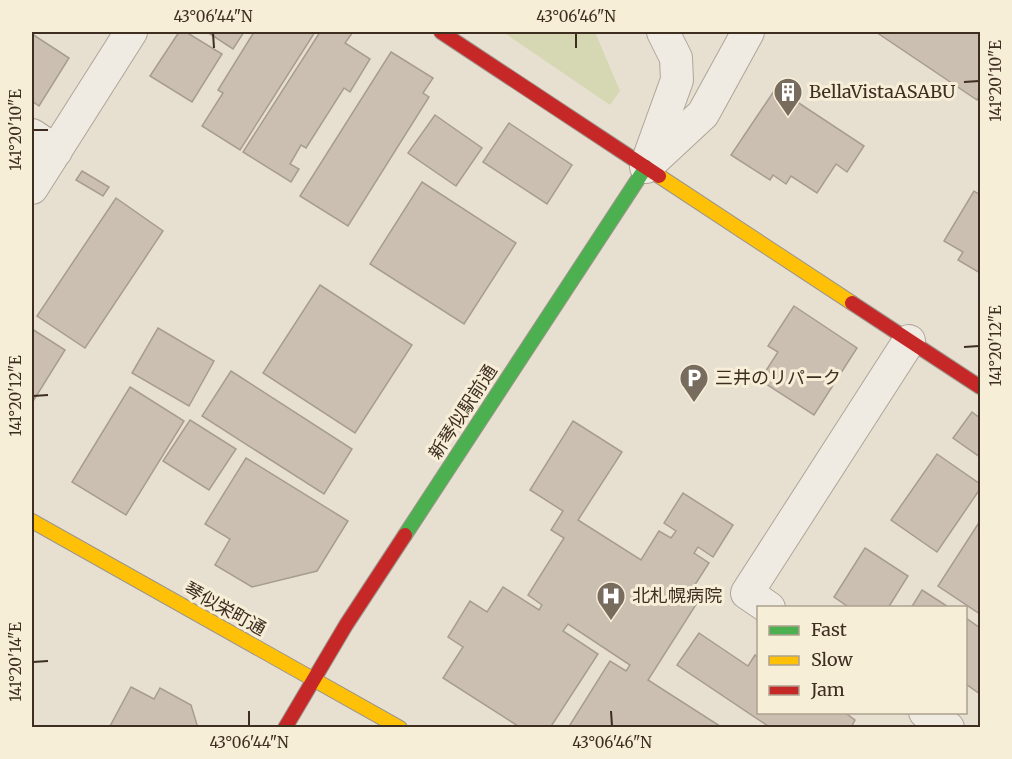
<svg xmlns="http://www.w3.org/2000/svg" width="1012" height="759" viewBox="0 0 1012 759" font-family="Merriweather,'Noto Sans JP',serif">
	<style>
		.green { fill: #d6d7b3 }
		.building { fill: #cbbfb2; stroke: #a89c90; stroke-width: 1.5 }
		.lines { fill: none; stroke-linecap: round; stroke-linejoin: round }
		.street-casing { stroke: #ada599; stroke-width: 34 }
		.fast-casing { stroke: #9c958a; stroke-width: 16 }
		.slow-casing { stroke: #9c958a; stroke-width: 16 }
		.jam-casing { stroke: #9c958a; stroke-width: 16 }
		.street { stroke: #efebe3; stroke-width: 32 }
		.fast { stroke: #4caf50; stroke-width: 14 }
		.slow { stroke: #ffc107; stroke-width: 14 }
		.jam { stroke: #c62828; stroke-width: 14 }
		.ticks { fill: none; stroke: #3d2e20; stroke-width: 2 }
		.labels { text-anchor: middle; stroke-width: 6; stroke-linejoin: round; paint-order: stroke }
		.poi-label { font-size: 18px; fill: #3d2e20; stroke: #f7eed8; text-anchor: start }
		.street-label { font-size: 18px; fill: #3d2e20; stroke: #f7eed8 }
		.neatline { fill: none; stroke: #3d2e20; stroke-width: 2 }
		.ticks-label { font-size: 15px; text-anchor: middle; fill: #3d2e20 }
	</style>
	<rect width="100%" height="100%" fill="#e7e0d1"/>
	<path class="green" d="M503 32H595L620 91 610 105Z"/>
	<g class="building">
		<path d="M179 32H186L222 54 192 102 150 76Z"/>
		<path d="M207 32H244L233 49Z"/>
		<path d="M254 32H315L240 150 202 126 223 93 218 90Z"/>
		<path d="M320 32H353L345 43 370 59 350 92 344 88 306 148 301 145 290 164 299 169 291 182 243 152Z"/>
		<path d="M876 32H980V95L977 100Z"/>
		<path d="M32 34 69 58 39 106 32 101Z"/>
		<path d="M391 52 433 78 423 93 429 97 348 226 300 196Z"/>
		<path d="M776 88 864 146 847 172 836 164 817 193 791 176 786 184 773 175 770 180 731 155Z"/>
		<path d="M435 115 482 148 456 186 408 153Z"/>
		<path d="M509 123 572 165 547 204 483 162Z"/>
		<path d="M82 171 109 187 103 196 76 180Z"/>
		<path d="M422 182 516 243 464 324 370 264Z"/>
		<path d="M974 191 980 195V273L958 260 963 252 944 241Z"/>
		<path d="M116 198 163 231 85 348 37 316Z"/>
		<path d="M320 285 412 345 355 433 263 373Z"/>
		<path d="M794 306 857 348 814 415 760 380 778 352 768 346Z"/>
		<path d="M158 328 214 361 189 406 132 373Z"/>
		<path d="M32 329 65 350 32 403Z"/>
		<path d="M231 371 352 449 324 494 202 416Z"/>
		<path d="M130 387 184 421 126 515 72 482Z"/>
		<path d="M972 412 980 418V457L953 438Z"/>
		<path d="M190 420 236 449 209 490 163 461Z"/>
		<path d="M573 421 622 452 578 520 641 560 659 531 671 538 676 531 664 523 683 493 733 525 713 557 698 547 694 553 709 563 687 597 697 603 648 680 723 728H568L610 661 626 671 630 665 568 624 563 631 598 654 550 728H521L443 678 463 647 448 637 470 601 487 612 503 587 539 610 542 605 528 595 564 538 551 530 563 511 530 490Z"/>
		<path d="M937 454 980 484V489L937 552 891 520Z"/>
		<path d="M246 458 348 521 317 571 252 587 215 565 230 539 205 524Z"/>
		<path d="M980 521V614L938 586Z"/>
		<path d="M865 548 908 576 888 608H850L834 597Z"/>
		<path d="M922 590 950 608H911Z"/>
		<path d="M966 618 980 628V694L966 684Z"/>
		<path d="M699 633 748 666 755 655 758 658V712H844L855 720 851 728H771L677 665Z"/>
		<path d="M131 687 154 699 160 688 191 705 198 728H109Z"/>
	</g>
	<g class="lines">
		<g class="street-casing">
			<g id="street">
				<path d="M32 135 56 151"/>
				<path d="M647 163 677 80 676 58 663 32"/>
				<path d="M646 167 703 114 748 32"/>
				<path d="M32 188 131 32"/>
				<path d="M769 608 747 593 909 341"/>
				<path d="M925 712 948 728"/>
			</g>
		</g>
		<g class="fast-casing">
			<path id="fast" d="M405 535 646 167"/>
		</g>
		<g class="slow-casing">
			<g id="slow">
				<path d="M659 176 852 303"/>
				<path d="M32 521 400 728"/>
			</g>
		</g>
		<g class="jam-casing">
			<g id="jam">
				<path d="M441 32 659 176"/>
				<path d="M852 303 980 387"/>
				<path d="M285 728 346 625 405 535"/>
			</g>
		</g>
		<use href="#street" class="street"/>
		<use href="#fast" class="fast"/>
		<use href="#slow" class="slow"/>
		<use href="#jam" class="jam"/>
	</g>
	<path class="ticks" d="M213 33 214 48M576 33V48M964 82 979 81M33 130H48M964 347 979 346M33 396 48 395M33 662 48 661M249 711V726M611 711 612 726"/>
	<defs>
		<g id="building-pin" transform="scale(1.5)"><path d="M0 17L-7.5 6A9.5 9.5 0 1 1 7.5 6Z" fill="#786c5e" stroke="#f7eed8"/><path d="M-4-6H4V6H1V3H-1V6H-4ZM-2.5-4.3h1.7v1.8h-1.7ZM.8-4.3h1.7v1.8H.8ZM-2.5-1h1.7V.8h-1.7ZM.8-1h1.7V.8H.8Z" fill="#fff"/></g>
		<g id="parking-pin" transform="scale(1.5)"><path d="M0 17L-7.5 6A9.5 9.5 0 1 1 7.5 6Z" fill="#786c5e" stroke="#f7eed8"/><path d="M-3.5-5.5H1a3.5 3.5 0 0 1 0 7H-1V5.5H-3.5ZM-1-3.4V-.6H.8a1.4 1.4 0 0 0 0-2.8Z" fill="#fff"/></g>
		<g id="hospital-pin" transform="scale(1.5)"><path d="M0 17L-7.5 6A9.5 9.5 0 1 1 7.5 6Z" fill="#786c5e" stroke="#f7eed8"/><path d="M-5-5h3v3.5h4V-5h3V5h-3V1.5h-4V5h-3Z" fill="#fff"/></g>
	</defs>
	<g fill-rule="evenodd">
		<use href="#building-pin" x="788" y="92"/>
		<use href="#parking-pin" x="694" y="378"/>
		<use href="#hospital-pin" x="611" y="596"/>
	</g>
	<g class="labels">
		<g class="poi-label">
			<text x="809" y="98">BellaVistaASABU</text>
			<text x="715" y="384">三井のリパーク</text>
			<text x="632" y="602">北札幌病院</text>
		</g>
		<g class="street-label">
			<text transform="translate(463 412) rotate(-57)" y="6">新琴似駅前通</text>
			<text transform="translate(225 609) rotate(29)" y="6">琴似栄町通</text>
		</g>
	</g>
	<rect width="1012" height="759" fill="none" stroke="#f7eed8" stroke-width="66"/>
	<rect x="757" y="606" width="210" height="108" fill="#f7eed8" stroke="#ada18e" stroke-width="1.5"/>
	<rect x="769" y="626" width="30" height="9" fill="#4caf50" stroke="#ada18e" stroke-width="1.5"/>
	<text x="811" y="636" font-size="18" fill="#3d2e20">Fast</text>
	<rect x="769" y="656" width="30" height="9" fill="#ffc107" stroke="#ada18e" stroke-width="1.5"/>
	<text x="811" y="666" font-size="18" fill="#3d2e20">Slow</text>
	<rect x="769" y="686" width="30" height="9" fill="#c62828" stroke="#ada18e" stroke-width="1.5"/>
	<text x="811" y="696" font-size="18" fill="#3d2e20">Jam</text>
	<rect x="33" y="33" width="946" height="693" class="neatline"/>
	<g class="ticks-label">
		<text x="213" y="22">43°06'44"N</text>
		<text x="576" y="22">43°06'46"N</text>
		<text transform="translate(996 81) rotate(-90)" y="5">141°20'10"E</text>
		<text transform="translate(16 130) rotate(-90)" y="5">141°20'10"E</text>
		<text transform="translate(996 346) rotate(-90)" y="5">141°20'12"E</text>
		<text transform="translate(16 396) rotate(-90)" y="5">141°20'12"E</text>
		<text transform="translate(16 662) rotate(-90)" y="5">141°20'14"E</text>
		<text x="249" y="748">43°06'44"N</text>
		<text x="612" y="748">43°06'46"N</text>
	</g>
</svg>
